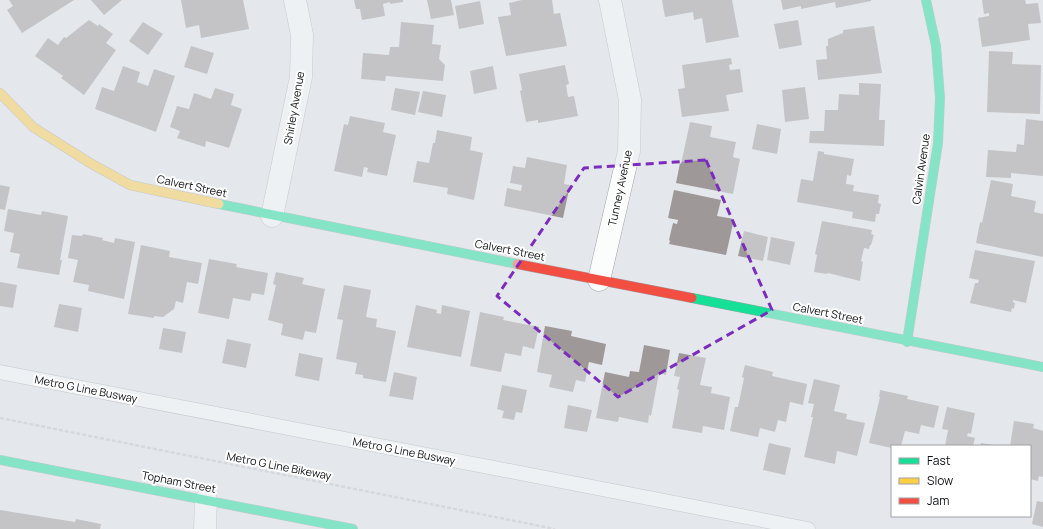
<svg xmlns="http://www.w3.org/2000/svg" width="1043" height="529" viewBox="0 0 1043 529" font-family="Manrope,sans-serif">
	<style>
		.building { fill: #9e9998 }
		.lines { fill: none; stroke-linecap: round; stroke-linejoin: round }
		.lane-casing { stroke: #a0a3a6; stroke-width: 15 }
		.street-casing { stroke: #a0a3a6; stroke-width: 23 }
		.fast-casing { stroke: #a0a3a6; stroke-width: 10 }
		.slow-casing { stroke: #a0a3a6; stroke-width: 10 }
		.jam-casing { stroke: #a0a3a6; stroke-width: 10 }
		.path { stroke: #c5c6c9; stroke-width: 2.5; stroke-dasharray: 4 2; stroke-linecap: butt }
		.lane { stroke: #fbfcfc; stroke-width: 14 }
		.street { stroke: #fbfcfc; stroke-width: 22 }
		.fast { stroke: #16e098; stroke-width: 9 }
		.slow { stroke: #ffcf43; stroke-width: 9 }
		.jam { stroke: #f24e42; stroke-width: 9 }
		.marked { fill: none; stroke: #7b2cbf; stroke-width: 3; stroke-dasharray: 8 5; stroke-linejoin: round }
		.labels { text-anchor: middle; stroke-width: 4; stroke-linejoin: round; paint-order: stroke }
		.street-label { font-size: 11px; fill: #101215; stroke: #fff }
	</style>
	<rect width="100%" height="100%" fill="#e4e8ec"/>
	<g class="building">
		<path d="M9 0H74L22 33 7 10 13 6Z"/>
		<path d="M91 0H122L104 15Z"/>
		<path d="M181 0H243L249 29 201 38 199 25 186 28Z"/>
		<path d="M354 0H403V2L390 4V2L383 4 385 16 362 20 360 9H356Z"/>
		<path d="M427 0H451L454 15 431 19Z"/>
		<path d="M522 0H552L554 14 560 13 567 46 506 56 498 17 511 15 509 3Z"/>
		<path d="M662 0H732L739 37 706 43 702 18 694 20 693 12 665 17Z"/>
		<path d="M781 0H871V1L836 8 835 2 801 9V6L783 10Z"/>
		<path d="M982 0H1025L1026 4 1038 3 1041 23 1028 24 1030 40 982 47 978 18 989 16V13L984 14Z"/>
		<path d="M480 1 484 24 459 29 455 6Z"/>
		<path d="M89 20 98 26 99 24 113 34 106 43 116 50 84 95 61 78 63 76 35 56 48 38 58 45 64 37 66 38Z"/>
		<path d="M798 20 802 45 779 49 774 24Z"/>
		<path d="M143 22 163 34 148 55 129 41Z"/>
		<path d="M401 22 434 25 432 44 441 45 439 59 445 65 443 81 386 76 385 81 361 79 363 53 389 55 390 47H399Z"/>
		<path d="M874 26 882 73 818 80 816 60 827 59 826 46H828V39L843 33V30Z"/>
		<path d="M191 46 214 53 207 74 184 67Z"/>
		<path d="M989 51 1013 52 1012 64 1041 65 1040 114 987 112Z"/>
		<path d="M731 58 732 64 729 65 730 70 740 69 743 92 726 95 729 111 682 117 678 89 685 88 682 65Z"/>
		<path d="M565 65 569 84 566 85 568 97 574 96 578 116 538 123V120L526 122 520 91 522 90 519 74Z"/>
		<path d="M123 66 140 72 137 82 148 86 154 69 175 76 156 132 95 109 102 87 114 91Z"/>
		<path d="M493 66 497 89 474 94 470 71Z"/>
		<path d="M859 83 881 84 879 120H885L884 146 809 143 810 131H824L825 110H838L839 94 859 95Z"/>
		<path d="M805 87 809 119 785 122 782 90Z"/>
		<path d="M215 88 234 94 231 105 242 109 229 148 206 141 205 147 177 138 180 131 170 127 177 106 189 109 194 93 211 99Z"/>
		<path d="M395 88 420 92 415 115 391 110Z"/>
		<path d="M423 91 446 95 442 117 418 112Z"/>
		<path d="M350 116 385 123 383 132 396 135 387 176 367 172 368 168 364 167 362 177 334 171 344 124 348 125Z"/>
		<path d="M1026 119 1043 121V176L1011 173V178L986 177 988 150 1016 152 1017 144 1024 145Z"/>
		<path d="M690 122 712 126 710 137 736 142 733 157 740 159 733 194 676 183 680 163 681 164Z"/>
		<path d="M757 124 781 129 777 154 752 149Z"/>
		<path d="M437 130 472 137 470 150 483 153 474 200 447 194 448 188 413 182 417 161 429 163 433 143H435Z"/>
		<path d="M818 151 824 152V154L854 159 851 176 847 175 846 184 854 185 853 191 879 195 878 203 881 204 879 214H876L875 222 852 218 853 212 797 202 801 179 813 181Z"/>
		<path d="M527 157 567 165 564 184 570 185 563 218 504 206 507 188 521 191 522 185 510 183 513 166 525 168Z"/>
		<path d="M991 180 1013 184 1011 196 1036 201 1034 212 1043 214V257L976 243 980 222 982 223Z"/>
		<path d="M0 185 10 187 5 210 0 209Z"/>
		<path d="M674 190 721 200 717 216 734 219 726 255 669 244 670 241 669 240 672 227 673 223 677 224 678 220 668 218Z"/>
		<path d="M8 209 41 215 42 211 68 216 60 260H62L59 275 17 268 20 254 10 252 14 233 4 231Z"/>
		<path d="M822 221 872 230 871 234 874 235 871 245H870L869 249 864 248 861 261 863 262 860 281 828 273 827 274 814 272 817 255 815 254Z"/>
		<path d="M744 231 768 237 763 261 738 256Z"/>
		<path d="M83 234 103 238 102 240 114 243 115 238 135 242 124 299 88 291 89 285 73 282 78 260 68 258 72 235 82 236Z"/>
		<path d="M771 237 795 242 790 265 767 260Z"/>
		<path d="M141 245 170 251 169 257 202 263 198 284 187 282 183 303 176 301 174 309 163 317 154 316V318L128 314Z"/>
		<path d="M975 250 1035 261 1026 303 1013 300V302L1015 303 1014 309 1012 308 1011 312 970 303 975 283H978L979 280 969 278Z"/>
		<path d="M209 259 237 264 236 267 268 273 264 295 252 293 250 301 233 298 229 319 198 313Z"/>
		<path d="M276 272 304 278 302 284 325 289 316 333 305 331 303 340 281 335 283 324 268 320 276 285 273 284Z"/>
		<path d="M0 282 17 285 13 308 0 306Z"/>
		<path d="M344 285 371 290 366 317 377 319 376 327 396 331 386 382 363 378V375L355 374 357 363 336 359 343 320 337 319Z"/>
		<path d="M59 304 82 308 78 332 54 327Z"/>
		<path d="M416 305 437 310 436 313 441 314 442 305 470 311 461 357 407 347Z"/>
		<path d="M480 312 504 317 503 320 539 327 534 349 523 346 521 356 505 353 501 372 470 366Z"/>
		<path d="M545 326 572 331 571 336 606 344 602 365 589 362 585 382 576 380 573 392 549 387 552 375 537 372Z"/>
		<path d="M163 328 186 332 182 353 159 349Z"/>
		<path d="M227 339 251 344 246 368 222 363Z"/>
		<path d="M644 345 670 350 666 375 659 373 651 416 649 415 648 423 619 417 618 422 596 418 605 372 629 377 630 371 639 372Z"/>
		<path d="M299 353 323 358 319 381 295 376Z"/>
		<path d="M679 353 706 358 700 385 712 387 711 393 730 397 724 430 703 426 702 433 672 428 679 390 677 389 680 377 674 376Z"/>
		<path d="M745 365 773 372 772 376 807 384 803 405 790 402 786 422 778 420 775 432 760 428 758 437 730 431 735 407H738L744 378 742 377Z"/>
		<path d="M394 372 417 377 413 400 389 396Z"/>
		<path d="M814 379 840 385 834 411 847 414 846 419 865 423 857 456 837 451 835 464 804 457 813 417H811L814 404 808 403Z"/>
		<path d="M502 385 527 390 522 413 516 412 514 420 502 418 504 411 497 409Z"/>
		<path d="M880 390 908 396 907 399 939 406 934 428 921 425 919 434 905 431 901 446H892V448L869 443 880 397H879Z"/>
		<path d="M568 405 592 410 587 432 564 428Z"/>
		<path d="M947 407 975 413 971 434 968 433 967 436 975 438 973 446H945L948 430 942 429Z"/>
		<path d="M1014 421 1034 424 1033 428 1043 431V477L1039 476 1038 481 1030 479V446H1010Z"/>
		<path d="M769 443 791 448 785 475 763 470Z"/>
		<path d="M981 443 994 445V446H980Z"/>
		<path d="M1037 501 1043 502V527L1032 524Z"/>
		<path d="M0 510 75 522 76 519 101 524 100 529H0Z"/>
	</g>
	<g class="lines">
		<g class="lane-casing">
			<path id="lane" d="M0 372 808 529"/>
		</g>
		<g class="street-casing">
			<g id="street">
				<path d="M272 216 301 77 302 35 295 0"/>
				<path d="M599 280 629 151 630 100 610 0"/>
				<path d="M205 529 206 500"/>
			</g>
		</g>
		<g class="fast-casing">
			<g id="fast">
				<path d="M219 204 517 264"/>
				<path d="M692 298 1043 367"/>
				<path d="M907 342 938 143 940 98 936 46 926 0"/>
				<path d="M0 460 353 529"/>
			</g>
		</g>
		<g class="slow-casing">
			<path id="slow" d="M0 93 33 127 90 163 130 185 219 204"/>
		</g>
		<g class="jam-casing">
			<path id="jam" d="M517 264 692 298"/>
		</g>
		<path class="path" d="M0 418 555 529"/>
		<use href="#lane" class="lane"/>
		<use href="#street" class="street"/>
		<use href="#fast" class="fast"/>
		<use href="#slow" class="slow"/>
		<use href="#jam" class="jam"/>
	</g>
	<path d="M0 0H1043V529H0ZM706 160 772 310 618 397 497 296 584 168Z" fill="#e4e8ec" fill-opacity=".55" fill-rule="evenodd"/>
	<path class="marked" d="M706 160 772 310 618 397 497 296 584 168Z"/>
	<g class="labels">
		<g class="street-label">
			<text transform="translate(294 108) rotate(-80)" y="4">Shirley Avenue</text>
			<text transform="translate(921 169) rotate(-82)" y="4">Calvin Avenue</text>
			<text transform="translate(192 186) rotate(12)" y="4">Calvert Street</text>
			<text transform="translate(620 188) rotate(-78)" y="4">Tunney Avenue</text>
			<text transform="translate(510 250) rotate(11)" y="4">Calvert Street</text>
			<text transform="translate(828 313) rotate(11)" y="4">Calvert Street</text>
			<text transform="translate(86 389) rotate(11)" y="4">Metro G Line Busway</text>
			<text transform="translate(404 451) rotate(11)" y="4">Metro G Line Busway</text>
			<text transform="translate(279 466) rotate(11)" y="4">Metro G Line Bikeway</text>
			<text transform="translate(179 482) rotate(11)" y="4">Topham Street</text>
		</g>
	</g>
	<rect x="891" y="445" width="140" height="72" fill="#ffffff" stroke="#9fa0a1"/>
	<rect x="899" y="458" width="20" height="6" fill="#16e098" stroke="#9fa0a1"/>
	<text x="927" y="465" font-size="12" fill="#101215">Fast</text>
	<rect x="899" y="478" width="20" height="6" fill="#ffcf43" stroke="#9fa0a1"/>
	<text x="927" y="485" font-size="12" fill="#101215">Slow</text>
	<rect x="899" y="498" width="20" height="6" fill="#f24e42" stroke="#9fa0a1"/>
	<text x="927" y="505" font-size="12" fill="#101215">Jam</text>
</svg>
